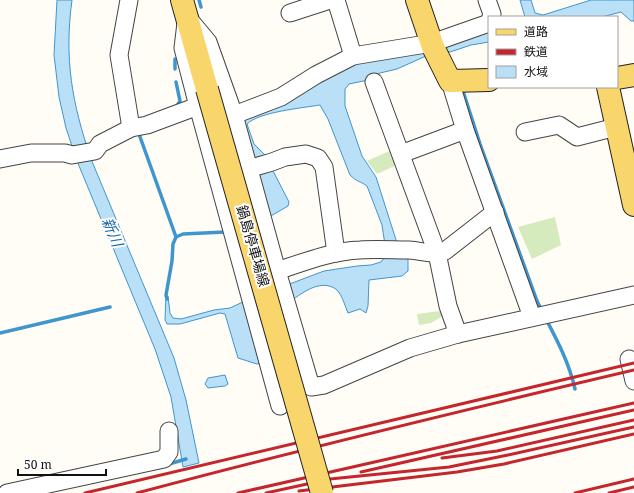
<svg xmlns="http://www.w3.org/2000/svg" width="634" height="493" viewBox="0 0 634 493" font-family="'Noto Serif','Noto Sans JP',serif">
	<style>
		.green { fill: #d5ebbd }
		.water { fill: #b9e0f7; stroke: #3f96cf }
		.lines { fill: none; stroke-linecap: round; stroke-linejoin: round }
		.stream { stroke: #3f96cf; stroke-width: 3.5 }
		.minor-casing { stroke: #444; stroke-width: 19 }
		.major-casing { stroke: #222; stroke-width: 24 }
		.minor { stroke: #fff; stroke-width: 17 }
		.major { stroke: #f9d66b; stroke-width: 22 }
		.rail { stroke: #c4262e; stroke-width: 3 }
		.major-bridge-casing { stroke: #222; stroke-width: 24; stroke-linecap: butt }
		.major-bridge { stroke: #f9d66b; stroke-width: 22 }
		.labels { text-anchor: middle; stroke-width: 4; stroke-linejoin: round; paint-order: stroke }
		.street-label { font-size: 14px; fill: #111; stroke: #fff }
		.water-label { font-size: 15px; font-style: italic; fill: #1768a6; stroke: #fff }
	</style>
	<rect width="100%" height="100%" fill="#fffdf5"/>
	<g class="green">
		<path d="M394 149 399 164 377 174 367 161Z"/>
		<path d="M555 217 561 245 532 259 518 227Z"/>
		<path d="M447 310 448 313 431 323 419 325 417 314Z"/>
	</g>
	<g class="water">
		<path d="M57 0H72C64 59 72 103 91 159L174 358 186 400 199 463 183 467 171 397 155 349 77 161 66 128 59 97 54 55Z"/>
		<path d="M520 0H531L535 13 543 15 591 0H634V21H631L621 12 602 17H525Z"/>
		<path d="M489 30V42L471 45 450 52 447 51 426 56 397 69 380 73 368 80 349 84 345 89V106L362 156 376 177 397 243 385 245 382 225 367 186C360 181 357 182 350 175L328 119 320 105C302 108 259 112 247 124L254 144 268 158 271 167 289 202 288 206 269 217 242 119 348 66Z"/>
		<path d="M386 255H403L408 259V271L402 276 369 280 368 306 366 313 360 309 348 313C345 306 342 295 337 290 322 278 303 292 291 301L287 285 324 271 357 266 371 265 381 262Z"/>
		<path d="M166 295 168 296 170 313 173 318 181 319 214 310 230 308 245 301 262 363 257 364 238 358 225 314 220 313 180 324H167L165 320Z"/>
		<path d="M225 375 228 384 225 386 208 388 205 384 208 378Z"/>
	</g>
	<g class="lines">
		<g class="stream">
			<path d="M199 0 201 7"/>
			<path d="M175 69V59"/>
			<path d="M462 88 480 144 537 301 542 311"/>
			<path d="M175 109 180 101 176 82"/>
			<path d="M139 134 176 237"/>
			<path d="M167 299 166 295 172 261 173 244 176 237 183 234 225 232"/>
			<path d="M546 319C558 342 569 363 575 389"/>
			<path d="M0 333 110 307"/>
			<path d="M169 464 186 459"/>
		</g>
		<g class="minor-casing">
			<g id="minor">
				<path d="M129 0 119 55 131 128"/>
				<path d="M336 0 353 56"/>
				<path d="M487 0 492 14 491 17"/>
				<path d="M290 13 330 0"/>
				<path d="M188 18 208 42 234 115 281 97 316 75 353 56 432 43 489 23"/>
				<path d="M450 81 465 130 532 317"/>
				<path d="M374 82 437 253 448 306 458 334"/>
				<path d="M198 106 280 406"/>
				<path d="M234 115 277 271 311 387 324 385 410 348 458 334 634 295"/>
				<path d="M525 132 559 125 577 137 616 127"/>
				<path d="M401 154 465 130"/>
				<path d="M0 159 31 153H65L72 155 95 151 100 144 131 128 147 125 198 106 183 48 186 23"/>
				<path d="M248 169 272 162 285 157 306 154 318 158 324 167 336 253"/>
				<path d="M277 271C304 262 332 251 360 250 376 249 393 250 409 250 424 251 430 255 445 251L495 212"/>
				<path d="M629 359 634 381"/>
				<path d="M7 493 164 459 169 452V431"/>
			</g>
		</g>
		<g class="major-casing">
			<g id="major">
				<path d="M182 0 207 89"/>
				<path d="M417 0 433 47 450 81 489 80"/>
				<path d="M617 78 634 75"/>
				<path d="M608 87 634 205"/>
			</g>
		</g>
		<use href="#minor" class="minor"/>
		<use href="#major" class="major"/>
		<g class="rail">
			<path d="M442 458 497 451 634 420"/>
			<path d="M361 472 634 410"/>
			<path d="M299 491 457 472 504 464 634 434"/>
			<path d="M85 493 634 363"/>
			<path d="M137 493C302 449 468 409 634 370"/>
			<path d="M238 493 634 403"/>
			<path d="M266 493 330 479 449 467 508 455 634 427"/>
			<path d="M575 493 634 479"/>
			<path d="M609 493 634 487"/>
		</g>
		<g class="major-bridge-casing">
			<path id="major-bridge" d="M207 89 322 493"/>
		</g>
		<use href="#major-bridge" class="major-bridge"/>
	</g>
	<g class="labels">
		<g class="street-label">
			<text transform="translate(253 246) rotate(74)" y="5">鍋島停車場線</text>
		</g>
		<g class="water-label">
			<text transform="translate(112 232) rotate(67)" y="5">新川</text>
		</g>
	</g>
	<rect x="488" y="16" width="130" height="72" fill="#ffffff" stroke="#a0a0a0"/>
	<rect x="496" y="29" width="20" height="6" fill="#f9d66b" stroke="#a0a0a0"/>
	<text x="524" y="36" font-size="12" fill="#111111">道路</text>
	<rect x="496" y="49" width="20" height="6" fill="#c4262e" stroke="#a0a0a0"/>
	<text x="524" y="56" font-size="12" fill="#111111">鉄道</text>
	<rect x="496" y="66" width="20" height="12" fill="#b9e0f7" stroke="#a0a0a0"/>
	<text x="524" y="76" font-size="12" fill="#111111">水域</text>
	<path d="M18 469v6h88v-6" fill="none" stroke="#111111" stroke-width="2"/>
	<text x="24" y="469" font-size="12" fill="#111111" stroke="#ffffff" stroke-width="3" paint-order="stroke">50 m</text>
</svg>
